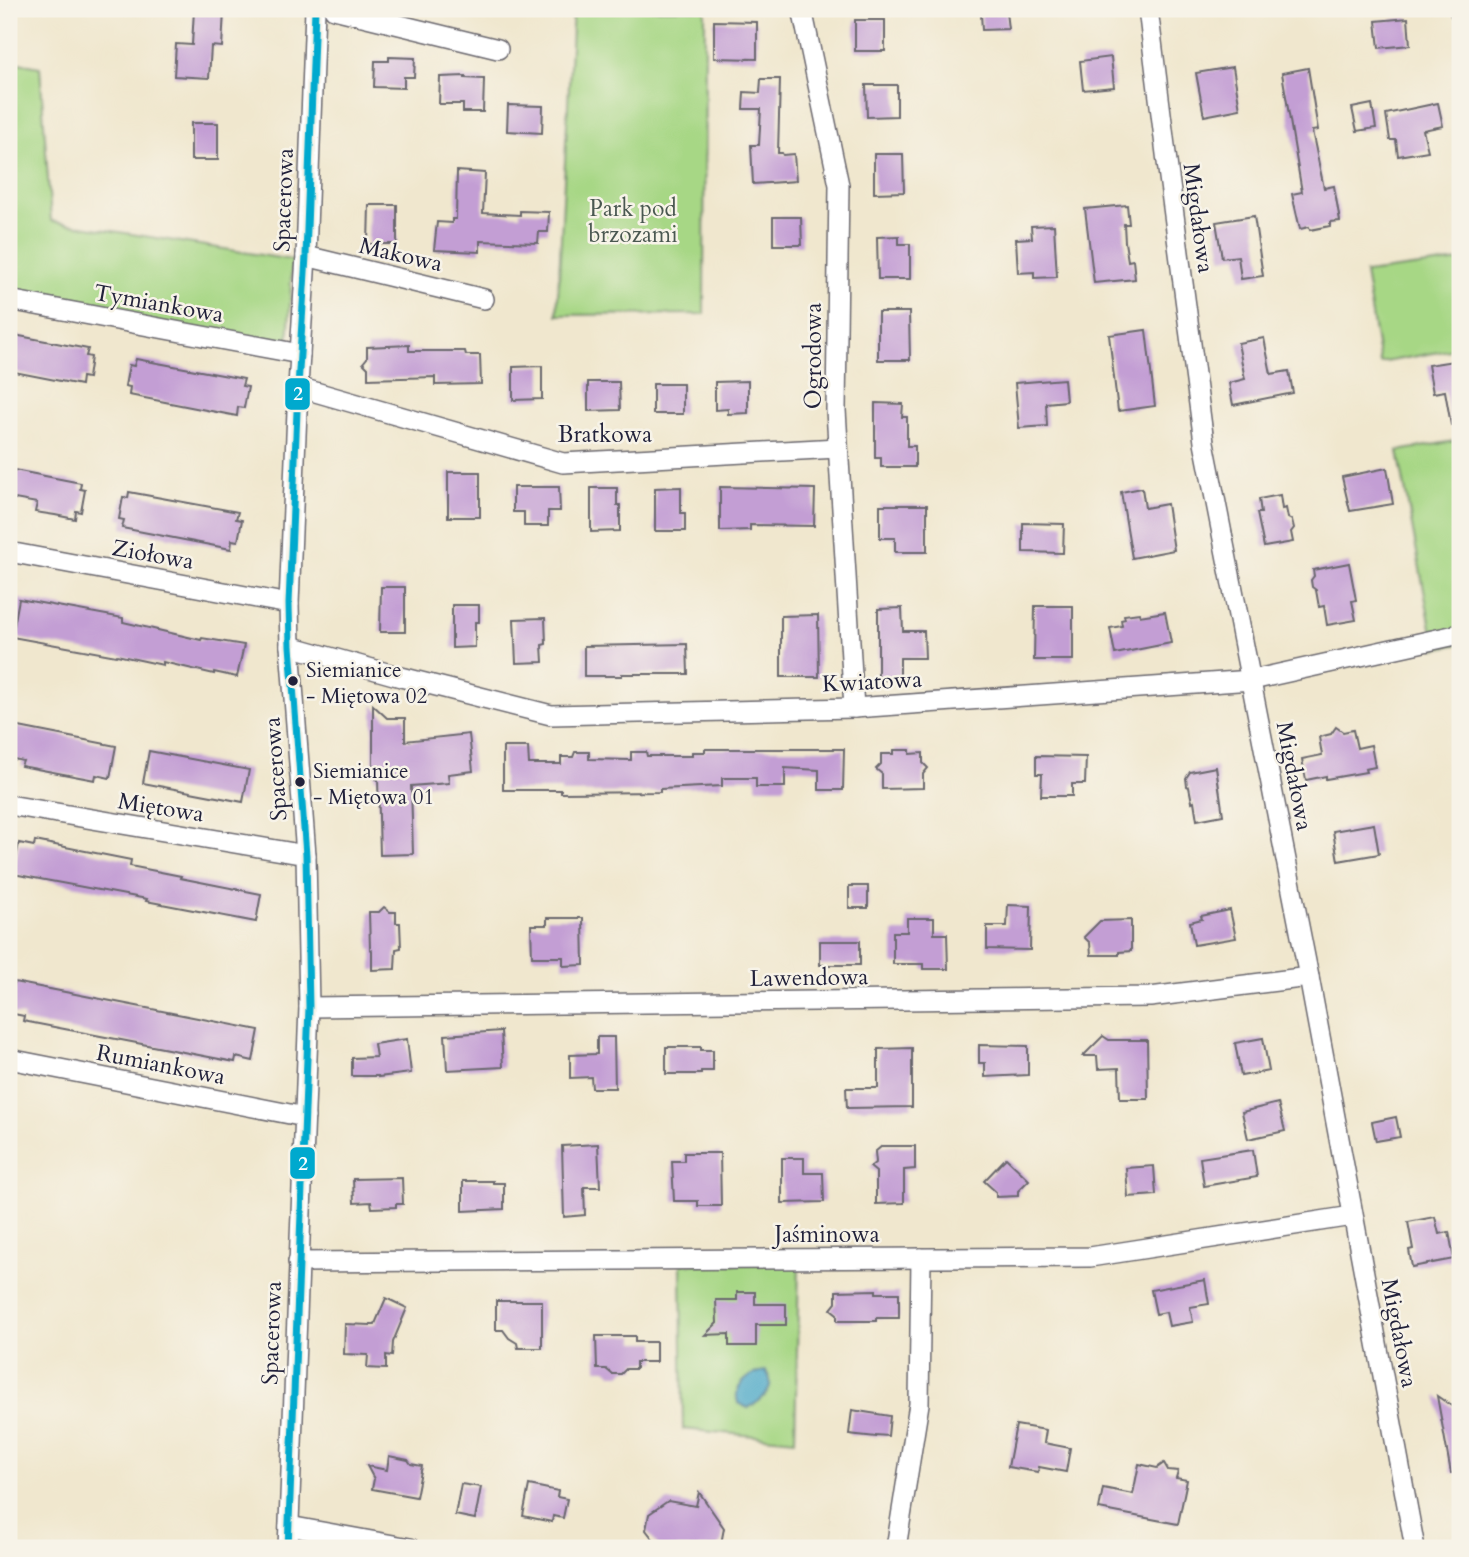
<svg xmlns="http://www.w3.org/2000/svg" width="1469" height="1557" viewBox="0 0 1469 1557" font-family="Cardo,serif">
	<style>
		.green { fill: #a7d785; stroke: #647c60; stroke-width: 2 }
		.water { fill: #49a7c8; stroke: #366482; stroke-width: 2 }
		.building { fill: #c39ed4 }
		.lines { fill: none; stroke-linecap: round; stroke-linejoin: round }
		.minor-casing { stroke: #6a676e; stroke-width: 22 }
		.minor { stroke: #fff; stroke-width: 19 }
		.bus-1-casing { stroke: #f7f3e8; stroke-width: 12 }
		.bus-1 { stroke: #00a9ce; stroke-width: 7 }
		.bus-dot { fill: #22223b; stroke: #f7f3e8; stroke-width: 2.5 }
		.labels { text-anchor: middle; stroke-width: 5; stroke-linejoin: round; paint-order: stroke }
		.bus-label { font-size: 21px; fill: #22223b; stroke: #f7f3e8; text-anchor: start }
		.street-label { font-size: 23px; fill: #22223b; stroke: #f7f3e8 }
		.park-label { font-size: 23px; fill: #4a5851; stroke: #f7f3e8 }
		.line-badge { stroke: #f7f3e8; stroke-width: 2.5 }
		.badge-label { font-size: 19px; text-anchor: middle; font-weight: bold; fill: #fff }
	</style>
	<rect width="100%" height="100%" fill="#f7f3e8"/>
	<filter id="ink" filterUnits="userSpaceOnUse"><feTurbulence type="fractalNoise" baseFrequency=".0143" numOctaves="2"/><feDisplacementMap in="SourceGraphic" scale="14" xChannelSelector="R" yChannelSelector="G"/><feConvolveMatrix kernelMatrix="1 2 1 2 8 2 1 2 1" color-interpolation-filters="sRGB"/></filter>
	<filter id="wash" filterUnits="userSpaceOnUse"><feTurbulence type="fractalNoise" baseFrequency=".00686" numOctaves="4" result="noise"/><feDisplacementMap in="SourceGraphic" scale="28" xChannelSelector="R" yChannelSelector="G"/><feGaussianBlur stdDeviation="1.57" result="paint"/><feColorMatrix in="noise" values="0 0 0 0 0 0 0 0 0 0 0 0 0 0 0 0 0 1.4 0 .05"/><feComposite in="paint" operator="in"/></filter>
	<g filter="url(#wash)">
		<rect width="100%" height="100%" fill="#f0e7ce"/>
		<g class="green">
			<path d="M573 9H705L704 314 557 315Z"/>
			<path d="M9 61 40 67 51 221 292 260 288 350 9 300Z"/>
			<path d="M1460 261V348L1380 363 1365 273Z"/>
			<path d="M1460 440V644L1435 649 1398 451Z"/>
			<path d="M681 1264H799L795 1440 683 1429Z"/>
		</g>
		<path class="water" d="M766 1371C778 1388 763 1400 748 1408L738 1403C732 1386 751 1372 766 1371Z"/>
		<g id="blocks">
			<g class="building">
				<path d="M194 10 224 11 222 47 211 46 209 78 174 76 176 44 192 45Z"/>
				<path d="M1006 12 1008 29 982 30 981 14Z"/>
				<path d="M1408 18 1410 45 1379 48 1376 21Z"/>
				<rect x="855" y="20" width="30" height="31"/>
				<path d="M714 21 757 22V59L714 58Z"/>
				<path d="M389 57 415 58 414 77H404V88L374 87 375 61H389Z"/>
				<path d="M1111 57 1114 87 1083 90 1080 61Z"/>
				<path d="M1233 67 1240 109 1204 116 1196 73Z"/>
				<path d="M1308 68 1318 130 1312 131 1324 188 1334 186 1340 221 1330 222V226L1310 230 1309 227 1300 229 1292 194 1302 192 1282 73Z"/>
				<path d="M465 76V78L484 79 483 112H463V104H439L440 77Z"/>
				<path d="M761 79H780L778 153H782L783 155 794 154 796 181 753 184 751 145H759L761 109H743L744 92 760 93Z"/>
				<path d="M866 85H897V116L867 117Z"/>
				<path d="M1438 103 1443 126 1423 130 1428 151 1398 156 1396 140H1390L1386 114Z"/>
				<path d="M1372 104 1376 128 1357 131 1352 108Z"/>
				<path d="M508 105 543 106 542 133 507 131Z"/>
				<rect x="191" y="123" width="27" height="37"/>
				<path d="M874 154H903L904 192 874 193Z"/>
				<path d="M457 171 485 173 483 213 520 215V211L549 212 548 232H539L538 243 480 241V252L434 250 437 222 452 223V219H456Z"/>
				<path d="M369 205H397V244H368Z"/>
				<path d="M1127 205 1129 224H1124L1125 242 1128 261 1133 260 1135 279 1094 283 1085 209Z"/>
				<path d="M1254 216 1263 276 1241 279 1238 256 1222 258 1216 222Z"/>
				<path d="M773 217H801L802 245H773Z"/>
				<path d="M1054 225 1057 277 1034 278V272L1018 273 1016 239 1032 238 1031 226Z"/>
				<path d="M899 236V244H910V279H878L877 237Z"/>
				<path d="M878 312H909L910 360H878Z"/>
				<path d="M1146 330 1155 406 1118 411 1109 335Z"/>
				<path d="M9 334 88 349 86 356 91 357 88 378 82 377 81 385 9 371Z"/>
				<path d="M1264 338 1271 374 1289 371 1293 393 1233 405 1229 383 1245 379 1238 343Z"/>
				<path d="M409 345V351H465L466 355H480L481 384 435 385V377L368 379V368L363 363 367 358V347Z"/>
				<path d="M136 359 244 379 242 386 248 387 244 408 238 407 237 416 129 395 130 387 125 386 129 365 134 366Z"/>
				<path d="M1460 360V424L1451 425 1445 391 1433 393 1428 365Z"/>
				<path d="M542 366V399L513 400V367Z"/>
				<path d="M1064 379 1066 401 1046 403 1047 426 1019 428 1015 383Z"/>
				<path d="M748 381V413L728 414V409L715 410V382Z"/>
				<path d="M588 382H619L620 410 588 411Z"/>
				<rect x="653" y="384" width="30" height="30"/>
				<path d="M875 403 903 404 902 417H907V446H915V467H881V458H875Z"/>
				<path d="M1387 468 1393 504 1350 511 1342 477Z"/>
				<path d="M9 469 81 483 80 489 85 490 81 512 76 511 75 519 55 515 35 512 37 503 9 498Z"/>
				<rect x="448" y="472" width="32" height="45"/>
				<path d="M513 487H559L560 511H548V526H524V512H513Z"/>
				<path d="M681 487V513H685V531H655V488Z"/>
				<path d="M720 487 815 489 814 526 750 525V530L720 531Z"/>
				<path d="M591 488H617V505H620V531L591 532Z"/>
				<path d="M1142 488 1145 508 1167 504 1174 550 1132 558 1121 492Z"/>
				<path d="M129 492 238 512 236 519 242 520 238 541 232 540 231 549 122 528 124 520 119 519 123 497 128 498Z"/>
				<path d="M1280 495 1282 509 1286 508 1288 518 1292 520 1294 528 1291 532 1293 542 1264 547 1257 513H1261L1259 499Z"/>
				<path d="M880 505H927V552H895V538H880Z"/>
				<path d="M1023 523 1064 524 1063 553 1023 552Z"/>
				<path d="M1349 563 1356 600 1352 601 1356 620 1327 625 1324 606 1319 607 1316 590 1312 587 1311 580 1314 576 1313 570Z"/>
				<path d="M381 587H405V632H380Z"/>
				<path d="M19 599 123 618V622L201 640 202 638 244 645 237 677 214 672V674L163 662V665L117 655 116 656 12 637Z"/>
				<path d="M452 605H479V622H475V647L452 648Z"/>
				<path d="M1035 606H1073V660H1034Z"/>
				<path d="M902 608 903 631H924L925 658H900V680H878V609Z"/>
				<path d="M1165 612 1171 643 1115 654 1110 628 1122 626 1121 620 1125 619 1124 615 1139 613 1140 616Z"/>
				<path d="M818 615 819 677H781V616Z"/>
				<path d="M545 618 546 644 542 645 543 662 516 663 514 619Z"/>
				<path d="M687 644 688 674H622V676H584V646Z"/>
				<path d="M373 705 387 718H405V741L469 734 473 771 448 774 449 783 411 786 413 854 380 855 378 779H375L373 763Z"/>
				<path d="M14 726 116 746 110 778 96 775 95 780 21 766 23 761 9 758Z"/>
				<path d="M1336 727 1343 732 1353 730 1357 748 1371 745 1375 767 1365 769 1366 772 1326 779V776L1306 780 1302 759 1322 755 1319 737 1331 734Z"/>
				<path d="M503 747H528L529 764H561V757H573L575 752H589V759L631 760V752H646L647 756H692V752H705V749H844L843 790H819V770L785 768V787H756V778H722V786L660 789V792L561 793V790H503Z"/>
				<path d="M894 750H910V754L923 753V763L928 768 923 774V788L882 789V774L876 769 881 764V754H894Z"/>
				<path d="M149 751 249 770 243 802 143 783Z"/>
				<path d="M1036 756 1086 757 1085 784H1072V796H1041L1042 774H1036Z"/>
				<path d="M1216 767 1223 815 1197 820 1194 801 1192 802 1189 787 1187 786 1186 778 1190 772Z"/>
				<path d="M1374 824 1379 854 1338 861 1333 831Z"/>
				<path d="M35 841 131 860 130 866 181 876 180 878 261 894 256 922 146 901 147 899 13 874 19 843 34 846Z"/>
				<rect x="849" y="886" width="19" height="22"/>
				<path d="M1008 905 1031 906 1030 950 987 949V926H1007Z"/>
				<path d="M384 907 390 912H396V923H400L401 948 396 949 395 969 372 970V950L370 949 369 912H379Z"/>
				<path d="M1230 910 1236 938 1194 945 1190 922 1202 919 1201 916Z"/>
				<path d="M547 918H583L584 965 563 966V957H532L531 925H547Z"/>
				<path d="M907 918H934V934H947L948 969H923V964H893V932H907Z"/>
				<path d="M1131 920V951L1119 952V955H1091L1090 943 1084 937 1100 921Z"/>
				<rect x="820" y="941" width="40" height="24"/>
				<path d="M14 982 259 1030 253 1061 236 1057 235 1062 23 1021 24 1016 9 1013Z"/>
				<path d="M501 1031 503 1067 447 1070 445 1035Z"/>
				<path d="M1103 1036 1109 1040H1147L1148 1099H1120L1119 1068 1098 1069 1097 1056H1083Z"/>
				<path d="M597 1037H614L615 1088H592L591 1077 570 1078V1055L597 1054Z"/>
				<path d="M1263 1038 1269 1071 1241 1076 1235 1043Z"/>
				<path d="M407 1039 411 1073 378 1077V1076H352V1058L376 1057 374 1044Z"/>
				<path d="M979 1045 1028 1046V1075L985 1077V1063H979Z"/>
				<path d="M666 1047H701V1050H713V1071H701V1074H666Z"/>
				<path d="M912 1048V1107L847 1108 846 1088H878V1049Z"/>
				<path d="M1278 1103 1285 1131 1248 1139 1242 1112Z"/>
				<path d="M1396 1117 1400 1137 1376 1141 1372 1122Z"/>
				<path d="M598 1144 600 1187H584L585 1215 564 1217 562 1146Z"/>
				<path d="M882 1146H915V1169L904 1170V1203L876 1204V1172L870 1167 876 1162 875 1152Z"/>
				<path d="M1253 1150 1257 1177 1204 1186 1200 1158Z"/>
				<path d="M684 1153H720L721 1206H698V1201H674L672 1161H684Z"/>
				<path d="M782 1158H804V1173H823L824 1202 782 1203Z"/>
				<path d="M1006 1158 1029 1180 1018 1191V1196L996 1197V1192L984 1181Z"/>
				<path d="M1154 1166 1156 1195 1128 1197 1126 1168Z"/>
				<path d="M402 1178 403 1204H396V1207L372 1208 371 1202 354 1203 353 1179Z"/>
				<path d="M463 1181H493V1183H504V1209L463 1211Z"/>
				<path d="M1435 1217 1439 1234 1449 1232 1454 1259 1412 1267 1409 1250 1413 1249 1408 1222Z"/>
				<path d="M1205 1280 1209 1304 1190 1307 1193 1322 1169 1326 1166 1312 1156 1314 1151 1290Z"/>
				<path d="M876 1290V1293H899V1318H876V1321H837V1314L831 1309 836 1303V1291Z"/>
				<path d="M737 1292H755V1304H786V1325H756V1346H729V1334L705 1335 717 1323 716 1300H737Z"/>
				<path d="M386 1298 407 1308 393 1342 392 1356 386 1355V1369L367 1368 368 1355 344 1354 345 1324 371 1325V1324H375Z"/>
				<path d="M496 1301H542V1348H518L517 1343 509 1338 503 1330H496Z"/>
				<path d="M596 1336H635V1342H656V1362H636V1369H626L621 1374H612L606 1369H597Z"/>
				<path d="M1437 1396 1453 1407 1460 1406V1473H1451Z"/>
				<path d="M852 1410 890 1416 888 1436 876 1435V1437L849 1434Z"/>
				<path d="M1016 1425 1046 1430 1044 1443 1070 1448 1066 1472 1039 1467 1038 1472 1008 1467Z"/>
				<path d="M389 1456 408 1460 411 1464 422 1466 416 1497 372 1489 374 1479 367 1466 387 1470Z"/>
				<path d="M1164 1463 1168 1470 1178 1471 1176 1478 1187 1480 1178 1524 1099 1509 1103 1488 1133 1494 1139 1464 1157 1468Z"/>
				<path d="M461 1484 481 1487 475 1519 455 1515Z"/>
				<path d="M529 1485 558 1491 557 1497 567 1499 563 1518 553 1516 552 1522 523 1516Z"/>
				<path d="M699 1492 724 1528 721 1544 715 1548H660L646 1530 649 1514 668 1501 696 1506Z"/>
			</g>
		</g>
	</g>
	<g filter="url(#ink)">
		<use href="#blocks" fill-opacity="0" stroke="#6a676e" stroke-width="2"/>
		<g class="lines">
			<g class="minor-casing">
				<g id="minor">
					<path d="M334 9 498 49"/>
					<path d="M802 9 839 185 836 410 854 708"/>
					<path d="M1148 9 1167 162 1204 442 1309 977 1415 1548"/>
					<path d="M1460 9V12"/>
					<path d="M306 256 484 299"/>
					<path d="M9 300 300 354"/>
					<path d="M298 387 563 463 838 448"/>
					<path d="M9 552 289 604"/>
					<path d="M290 646 401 677 551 715 854 708 1252 680 1460 634"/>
					<path d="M9 805 306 855"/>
					<path d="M309 1007 1150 997 1309 977"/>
					<path d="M9 1059 305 1117"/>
					<path d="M298 1262 1090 1257 1352 1216"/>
					<path d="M289 1526 410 1548"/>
					<path d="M288 1548 309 1007 306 855 290 646 289 604 298 387 306 256 315 9"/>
					<path d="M896 1548 919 1404 921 1258"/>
				</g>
			</g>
			<use href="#minor" class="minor"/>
			<g class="bus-1-casing">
				<path id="bus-1" d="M288 1548 309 1007 306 855 290 646 289 604 298 387 306 256 315 9"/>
			</g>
			<use href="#bus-1" class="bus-1"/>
		</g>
	</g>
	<g class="bus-dot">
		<circle cx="293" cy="681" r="6"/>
		<circle cx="300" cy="782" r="6"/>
	</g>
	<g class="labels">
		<g class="bus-label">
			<text x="306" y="677">Siemianice<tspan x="306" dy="26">- Miętowa 02</tspan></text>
			<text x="313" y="778">Siemianice<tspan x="313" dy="26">- Miętowa 01</tspan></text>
		</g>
		<g class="street-label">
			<text transform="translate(283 200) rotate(-88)" y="8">Spacerowa</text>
			<text transform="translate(1199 218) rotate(82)" y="8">Migdałowa</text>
			<text transform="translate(401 254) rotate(13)" y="8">Makowa</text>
			<text transform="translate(159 303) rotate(10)" y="8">Tymiankowa</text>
			<text transform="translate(813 356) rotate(-90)" y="8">Ogrodowa</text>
			<text x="605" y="442">Bratkowa</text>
			<text transform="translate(153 554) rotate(10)" y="8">Ziołowa</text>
			<text transform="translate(872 681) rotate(-3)" y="8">Kwiatowa</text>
			<text transform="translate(275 769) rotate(-94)" y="8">Spacerowa</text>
			<text transform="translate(1295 776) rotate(79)" y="8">Migdałowa</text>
			<text transform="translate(161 807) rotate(9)" y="8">Miętowa</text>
			<text transform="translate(809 977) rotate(-1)" y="8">Lawendowa</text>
			<text transform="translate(161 1064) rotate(11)" y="8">Rumiankowa</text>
			<text x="827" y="1242">Jaśminowa</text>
			<text transform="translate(271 1333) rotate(-88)" y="8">Spacerowa</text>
			<text transform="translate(1400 1333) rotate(79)" y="8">Migdałowa</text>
		</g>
		<g class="park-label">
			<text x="633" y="216">Park pod<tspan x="633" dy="26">brzozami</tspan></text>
		</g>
	</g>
	<g class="line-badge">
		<rect x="284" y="377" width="27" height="34" rx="7" fill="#00a9ce"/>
		<rect x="289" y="1146" width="27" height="34" rx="7" fill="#00a9ce"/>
	</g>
	<g class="badge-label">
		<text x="298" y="400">2</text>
		<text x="303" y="1170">2</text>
	</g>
	<rect width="1469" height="1557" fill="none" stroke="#f7f3e8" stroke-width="35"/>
</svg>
